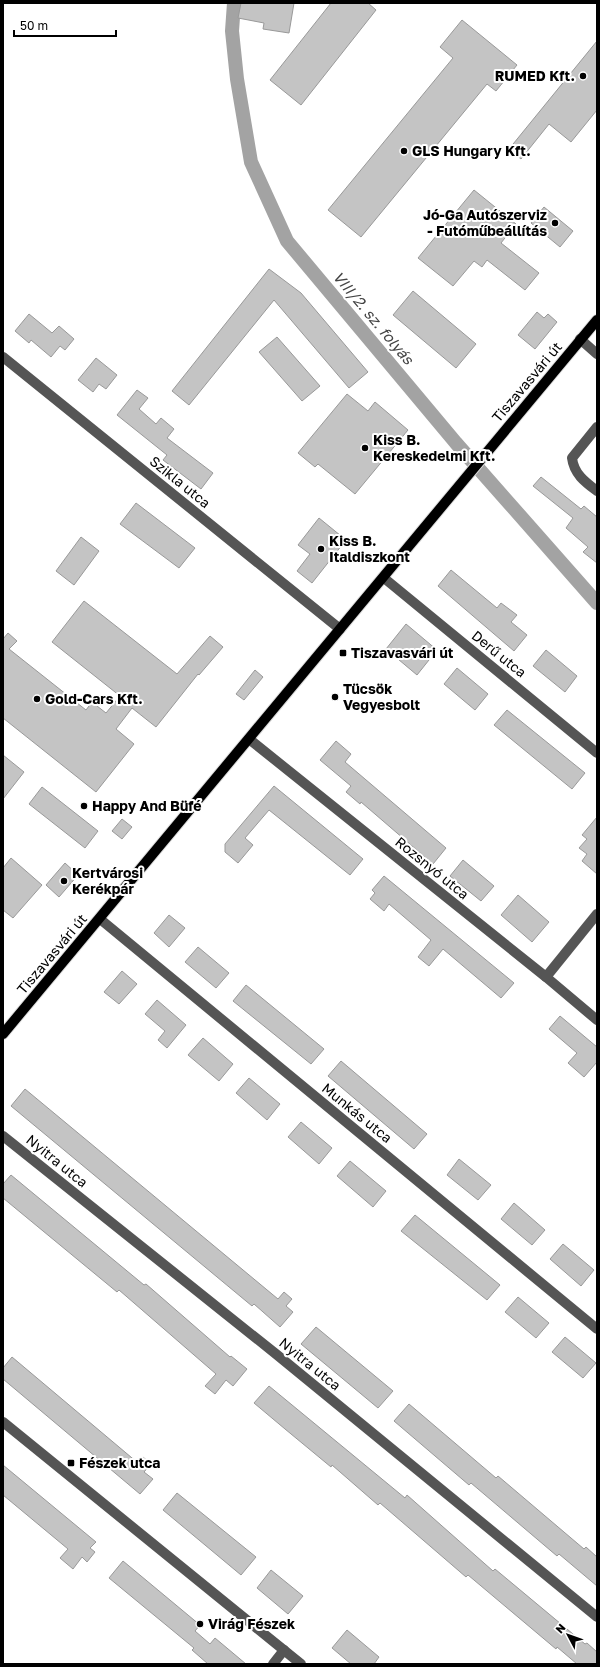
<svg xmlns="http://www.w3.org/2000/svg" width="600" height="1667" viewBox="0 0 600 1667" font-family="'Golos Text',sans-serif">
	<style>
		.lines { fill: none; stroke-linecap: round; stroke-linejoin: round }
		.canal { stroke: #a3a3a3; stroke-width: 14 }
		.building { fill: #c4c4c4; stroke: #999 }
		.major-casing { stroke: #dbdbdb; stroke-width: 12 }
		.minor { stroke: #555; stroke-width: 10 }
		.major { stroke: #000; stroke-width: 10 }
		.poi-dot { fill: #000; stroke: #fff; stroke-width: 1.5 }
		.labels { text-anchor: middle; stroke-width: 4; stroke-linejoin: round; paint-order: stroke }
		.poi-label { font-size: 14px; font-weight: bold; fill: #000; stroke: #fff; text-anchor: start }
		.street-label { font-size: 14px; fill: #000; stroke: #fff }
		.water-label { font-size: 15px; font-style: italic; fill: #444; stroke: #fff }
	</style>
	<rect width="100%" height="100%" fill="#fff"/>
	<g class="lines">
		<path class="canal" d="M234 3 232 31 237 79 251 162 287 241 456 443 597 603"/>
	</g>
	<g class="building">
		<path d="M241 3H294L289 33 263 29 264 23 238 18Z"/>
		<path d="M331 3H368L376 10 301 105 270 80Z"/>
		<path d="M462 20 517 65 496 91 487 84 361 237 328 210 453 58 440 47Z"/>
		<path d="M597 41V110L571 142 549 124 521 159 509 149Z"/>
		<path d="M474 190 516 224 501 243 539 273 525 290 487 260 482 267 474 261 453 286 418 258Z"/>
		<path d="M544 207 573 231 560 247 531 223Z"/>
		<path d="M269 269 301 293 368 372 349 388 274 300 189 405 172 391Z"/>
		<path d="M413 291 476 344 456 368 393 315Z"/>
		<path d="M537 312 544 318 548 314 557 322 535 349 518 335Z"/>
		<path d="M29 314 52 333 59 326 74 339 65 350 60 346 51 357 31 340 29 343 15 331Z"/>
		<path d="M277 337 320 386 302 401 259 352Z"/>
		<path d="M96 358 117 375 106 389 99 384 93 392 78 380Z"/>
		<path d="M137 390 148 398 139 409 156 424 161 418 174 429 167 438 213 473 201 489 163 460 167 455 117 415Z"/>
		<path d="M347 394 368 411 375 402 408 430 355 494 318 464 315 467 298 453Z"/>
		<path d="M541 477 581 509 584 506 597 517V563L583 552 588 547 566 528 573 518 533 486Z"/>
		<path d="M136 503 195 548 179 568 120 524Z"/>
		<path d="M319 518 346 540 312 583 297 571 310 554 298 545Z"/>
		<path d="M81 537 99 551 74 585 56 571Z"/>
		<path d="M451 570 497 608 501 603 517 615 511 622 527 635 514 651 438 586Z"/>
		<path d="M84 601 177 674 210 636 223 647 199 675 198 674 156 727 132 708 116 729 134 744 96 792 3 718V639L8 633 17 641 9 649 86 710 92 702 106 713 120 696 52 642Z"/>
		<path d="M406 624 437 650 417 675 386 649Z"/>
		<path d="M546 650 577 676 565 692 533 666Z"/>
		<path d="M457 668 488 694 475 710 444 684Z"/>
		<path d="M255 670 263 677 244 700 236 694Z"/>
		<path d="M507 710 585 773 572 789 494 725Z"/>
		<path d="M336 741 351 754 345 762 446 848 433 864 361 802 360 804 346 792 351 786 320 760Z"/>
		<path d="M3 755 24 772 3 799Z"/>
		<path d="M274 786 363 859 350 875 269 810 245 838 253 845 238 863 225 852V844Z"/>
		<path d="M42 787 98 831 85 848 29 804Z"/>
		<path d="M597 817V874L582 861 587 854 579 848 587 839 582 835Z"/>
		<path d="M122 819 132 827 122 839 112 831Z"/>
		<path d="M11 858 42 885 13 918 3 910V868Z"/>
		<path d="M463 860 494 886 481 901 450 876Z"/>
		<path d="M65 863 78 875 59 897 46 885Z"/>
		<path d="M384 876 514 983 501 998 443 949 429 966 418 957 431 940 389 904 384 911 370 899 375 893 372 890Z"/>
		<path d="M518 895 549 922 532 942 501 915Z"/>
		<path d="M169 915 185 928 169 947 154 933Z"/>
		<path d="M198 947 229 973 216 988 185 962Z"/>
		<path d="M122 971 137 984 119 1004 104 992Z"/>
		<path d="M246 985 324 1049 311 1064 233 1001Z"/>
		<path d="M157 1000 186 1025 167 1048 158 1040 165 1031 145 1014Z"/>
		<path d="M560 1016 597 1047V1062L584 1077 568 1063 577 1053 549 1029Z"/>
		<path d="M203 1038 233 1064 219 1081 188 1055Z"/>
		<path d="M341 1061 427 1134 414 1149 328 1076Z"/>
		<path d="M249 1078 280 1104 267 1120 236 1093Z"/>
		<path d="M25 1089 278 1299 284 1292 292 1299 286 1306 293 1312 280 1327 254 1304 252 1306 11 1106Z"/>
		<path d="M301 1122 332 1148 319 1164 288 1137Z"/>
		<path d="M459 1159 491 1185 478 1200 447 1175Z"/>
		<path d="M350 1161 386 1191 373 1207 337 1176Z"/>
		<path d="M11 1175 144 1285 146 1284 230 1357 231 1356 247 1369 233 1386 226 1380 215 1394 205 1386 216 1374 119 1290 117 1292 3 1198V1184Z"/>
		<path d="M514 1203 545 1230 532 1245 501 1219Z"/>
		<path d="M415 1215 500 1285 487 1300 401 1231Z"/>
		<path d="M563 1244 594 1270 581 1286 550 1259Z"/>
		<path d="M518 1297 549 1323 536 1338 505 1312Z"/>
		<path d="M316 1327 393 1391 378 1408 301 1344Z"/>
		<path d="M565 1337 596 1363 583 1378 552 1352Z"/>
		<path d="M12 1357 138 1463 143 1457 151 1464 144 1472 153 1479 140 1494 3 1379V1368Z"/>
		<path d="M269 1386 405 1498 407 1495 493 1571 495 1569 585 1644 587 1643 597 1652V1664H577L557 1647 556 1649 468 1575 466 1577 380 1503 378 1505 332 1465 331 1467 285 1429 254 1403Z"/>
		<path d="M409 1404 496 1478 498 1476 584 1549 586 1547 597 1557V1586L559 1554 557 1556 471 1483 469 1485 394 1421Z"/>
		<path d="M3 1465 96 1542 90 1548 95 1552 87 1562 82 1557 73 1569 60 1558 68 1549 3 1495Z"/>
		<path d="M177 1493 256 1557 241 1575 163 1510Z"/>
		<path d="M123 1561 200 1625 195 1631 210 1644 215 1638 246 1664H208L192 1650 194 1648 109 1578Z"/>
		<path d="M271 1570 303 1596 288 1614 257 1588Z"/>
		<path d="M347 1630 379 1657 374 1664H351L332 1648Z"/>
	</g>
	<g class="lines">
		<g class="major-casing">
			<path id="major" d="M3 1034 597 320"/>
		</g>
		<g class="minor">
			<path d="M580 339 597 354"/>
			<path d="M3 357 340 629"/>
			<path d="M597 427 572 458C574 474 585 482 597 491"/>
			<path d="M384 578 597 753"/>
			<path d="M249 739 546 977 597 1020"/>
			<path d="M100 919 597 1329"/>
			<path d="M546 977 597 914"/>
			<path d="M3 1136 276 1354 597 1617"/>
			<path d="M3 1422 301 1664"/>
			<path d="M273 1664 284 1650"/>
		</g>
		<use href="#major" class="major"/>
	</g>
	<g class="poi-dot">
		<circle cx="583" cy="76" r="4"/>
		<circle cx="404" cy="151" r="4"/>
		<circle cx="555" cy="223" r="4"/>
		<circle cx="365" cy="448" r="4"/>
		<circle cx="321" cy="549" r="4"/>
		<rect x="339" y="649" width="8" height="8" rx="2"/>
		<circle cx="335" cy="697" r="4"/>
		<circle cx="37" cy="699" r="4"/>
		<circle cx="84" cy="806" r="4"/>
		<circle cx="64" cy="881" r="4"/>
		<rect x="67" y="1459" width="8" height="8" rx="2"/>
		<circle cx="200" cy="1624" r="4"/>
	</g>
	<g class="labels">
		<g class="poi-label">
			<text x="575" y="81" text-anchor="end">RUMED Kft.</text>
			<text x="412" y="156">GLS Hungary Kft.</text>
			<text x="547" y="220" text-anchor="end">Jó-Ga Autószerviz<tspan x="547" dy="16">- Futóműbeállítás</tspan></text>
			<text x="373" y="445">Kiss B.<tspan x="373" dy="16">Kereskedelmi Kft.</tspan></text>
			<text x="329" y="546">Kiss B.<tspan x="329" dy="16">Italdiszkont</tspan></text>
			<text x="351" y="658">Tiszavasvári út</text>
			<text x="343" y="694">Tücsök<tspan x="343" dy="16">Vegyesbolt</tspan></text>
			<text x="45" y="704">Gold-Cars Kft.</text>
			<text x="92" y="811">Happy And Büfé</text>
			<text x="72" y="878">Kertvárosi<tspan x="72" dy="16">Kerékpár</tspan></text>
			<text x="79" y="1468">Fészek utca</text>
			<text x="208" y="1629">Virág Fészek</text>
		</g>
		<g class="street-label">
			<text transform="translate(527 382) rotate(-50)" y="5">Tiszavasvári út</text>
			<text transform="translate(180 482) rotate(39)" y="5">Szikla utca</text>
			<text transform="translate(499 654) rotate(39)" y="5">Derű utca</text>
			<text transform="translate(432 868) rotate(39)" y="5">Rozsnyó utca</text>
			<text transform="translate(52 954) rotate(-50)" y="5">Tiszavasvári út</text>
			<text transform="translate(357 1113) rotate(39)" y="5">Munkás utca</text>
			<text transform="translate(57 1161) rotate(39)" y="5">Nyitra utca</text>
			<text transform="translate(310 1364) rotate(39)" y="5">Nyitra utca</text>
		</g>
		<g class="water-label">
			<text transform="translate(373 318) rotate(50)" y="5">VIII/2. sz. folyás</text>
		</g>
	</g>
	<rect width="600" height="1667" fill="none" stroke="#000000" stroke-width="8"/>
	<g transform="translate(568 1635) rotate(311)" stroke="#ffffff" stroke-width="3" paint-order="stroke">
	<path d="M0-3L7 15L0 10L-7 15Z" fill="#000000"/>
	<text y="-6" font-size="11" font-weight="bold" text-anchor="middle" fill="#000000">N</text>
	</g>
	<path d="M14 30v6h102v-6" fill="none" stroke="#000000" stroke-width="2"/>
	<text x="20" y="30" font-size="12" fill="#000000" stroke="#ffffff" stroke-width="3" paint-order="stroke">50 m</text>
</svg>
